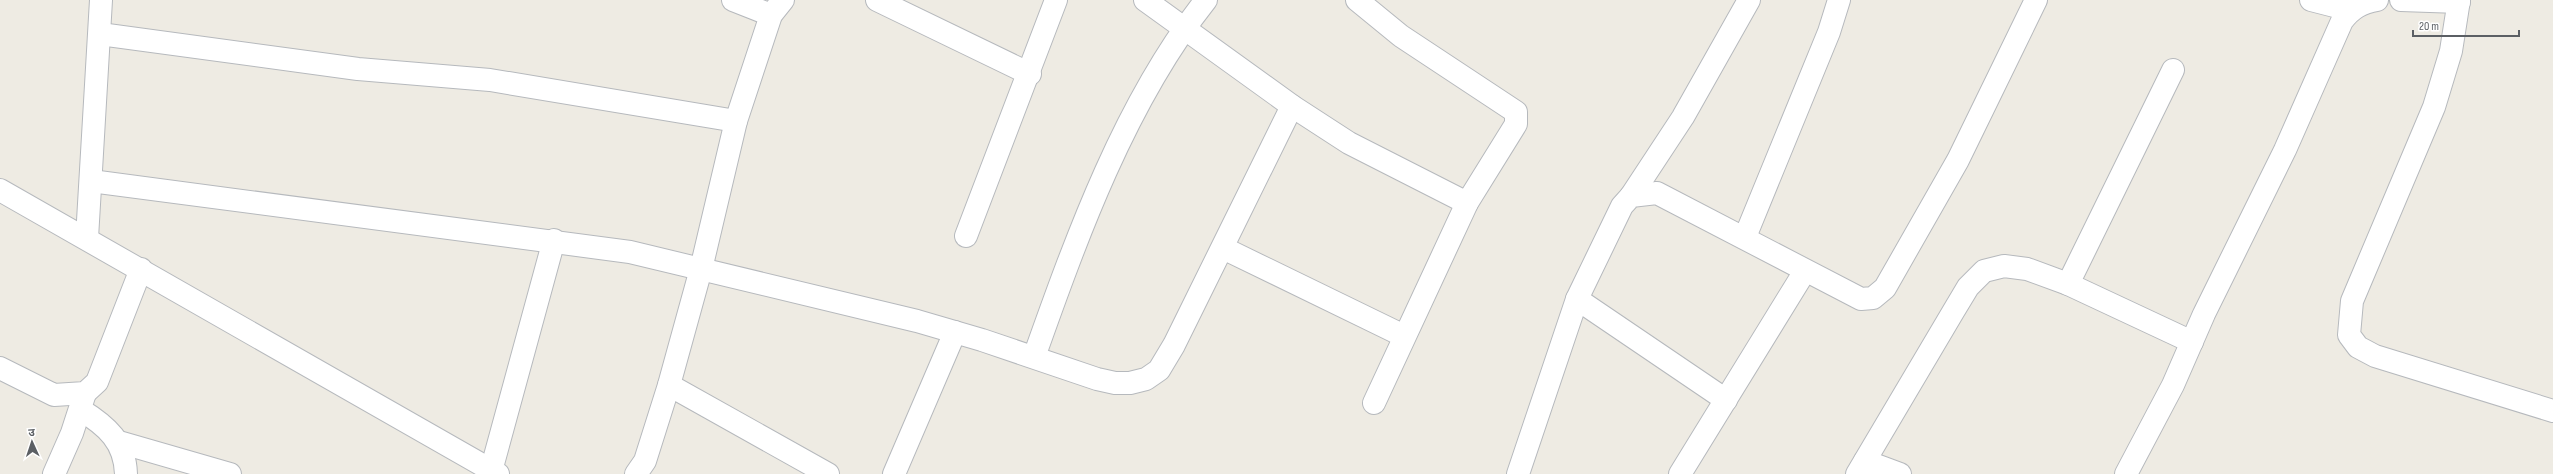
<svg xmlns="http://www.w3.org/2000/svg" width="2553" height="474" viewBox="0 0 2553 474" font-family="'Sofia Sans Condensed','Noto Sans Devanagari',sans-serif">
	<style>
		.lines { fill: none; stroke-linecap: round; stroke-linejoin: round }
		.street-casing { stroke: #b6b9bd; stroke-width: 24 }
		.street { stroke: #fff; stroke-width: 22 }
	</style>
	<rect width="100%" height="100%" fill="#eeebe3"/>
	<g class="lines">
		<g class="street-casing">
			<g id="street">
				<path d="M733 0 771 15"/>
				<path d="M877 0 1030 74"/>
				<path d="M1145 0 1292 106 1349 143 1467 203"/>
				<path d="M1357 0 1401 36 1516 112V124L1467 203 1374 403"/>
				<path d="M2311 0 2350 10"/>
				<path d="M2401 0 2459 2"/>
				<path d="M2459 0 2451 51 2434 107 2352 301 2349 335 2358 347 2375 356 2553 411"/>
				<path d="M100 34 358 69 490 80 736 121"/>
				<path d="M91 181 630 252 917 321 982 340 1097 379 1115 383H1130L1146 379 1159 370 1174 345 1292 106"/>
				<path d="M0 190 498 474"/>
				<path d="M1631 196 1683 117 1749 0"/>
				<path d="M966 236 1056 0"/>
				<path d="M1745 237 1829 32 1839 0"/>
				<path d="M87 238 101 0"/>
				<path d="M1223 248 1404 336"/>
				<path d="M2068 284 2173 70"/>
				<path d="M1577 299 1726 400"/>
				<path d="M1034 357C1077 236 1125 102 1206 0"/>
				<path d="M0 368 54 395 85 393 97 382 141 269"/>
				<path d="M669 385 828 474"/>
				<path d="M81 410C107 426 125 442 126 474"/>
				<path d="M119 442 230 474"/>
				<path d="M1865 461 1900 474"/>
				<path d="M491 471 554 240"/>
				<path d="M54 474 72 433 85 393"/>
				<path d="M636 474 645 461 669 385 701 269 736 121 771 15 783 0"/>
				<path d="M894 474 955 332"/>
				<path d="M1518 474 1577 299 1622 206 1631 196 1657 193 1861 299 1873 298 1885 288 1958 160 2036 0"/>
				<path d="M1680 474 1805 271"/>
				<path d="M1857 474 1953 312 1968 287 1984 271 2004 266 2027 269 2068 284 2192 342"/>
				<path d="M2126 474 2173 385 2204 314 2285 150 2342 21C2352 8 2361 3 2377 0"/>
			</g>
		</g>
		<use href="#street" class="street"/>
	</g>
	<g transform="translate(32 442) rotate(357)" stroke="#ffffff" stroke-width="3" paint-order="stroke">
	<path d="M0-3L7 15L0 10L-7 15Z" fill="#5b5f64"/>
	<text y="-6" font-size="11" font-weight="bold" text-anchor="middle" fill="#5b5f64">उ</text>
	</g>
	<path d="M2413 30v6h106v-6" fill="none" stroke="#5b5f64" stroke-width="2"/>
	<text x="2419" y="30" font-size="12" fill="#5b5f64" stroke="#ffffff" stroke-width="3" paint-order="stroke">20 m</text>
</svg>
